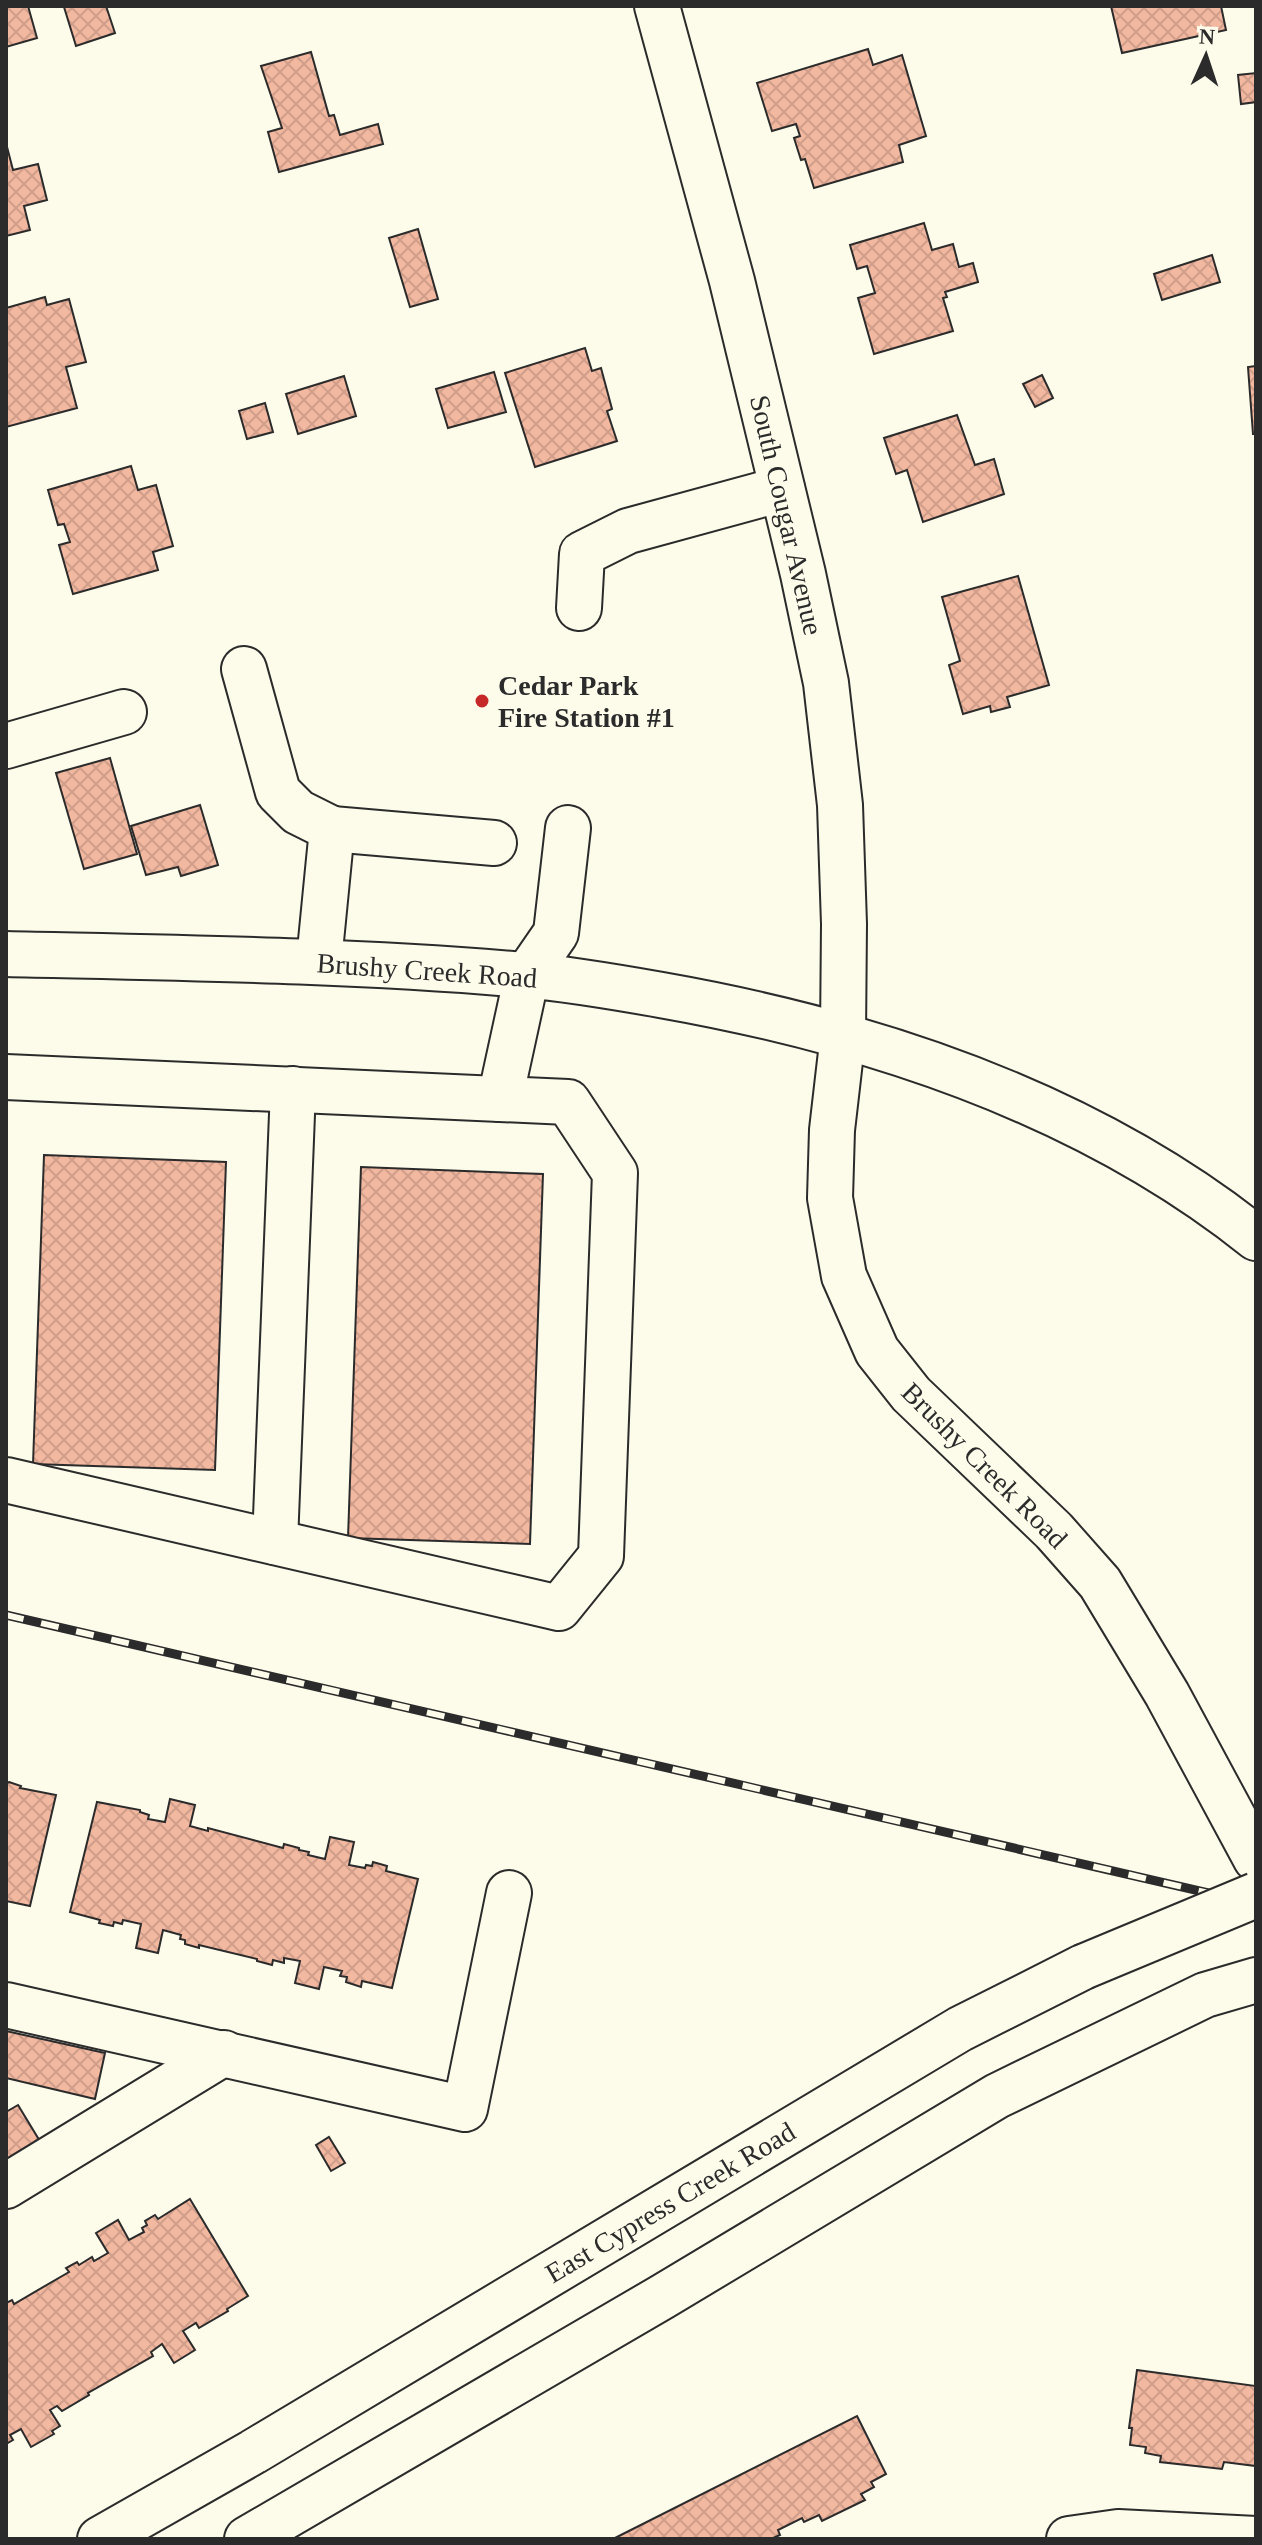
<svg xmlns="http://www.w3.org/2000/svg" width="1262" height="2545" viewBox="0 0 1262 2545" font-family="'Times New Roman',serif">
	<style>
		.building { fill: url(#building-cross-hatch); stroke: #2b2b2b; stroke-width: 2 }
		.lines { fill: none; stroke-linecap: round; stroke-linejoin: round }
		.minor-casing { stroke: #2b2b2b; stroke-width: 48 }
		.major-casing { stroke: #2b2b2b; stroke-width: 48 }
		.minor { stroke: #fdfbea; stroke-width: 44 }
		.major { stroke: #fdfbea; stroke-width: 44 }
		.rail-casing { stroke: #2b2b2b; stroke-width: 9 }
		.rail { stroke: #fdfbea; stroke-width: 6; stroke-dasharray: 18; stroke-linecap: butt }
		.major-bridge-casing { stroke: #2b2b2b; stroke-width: 48; stroke-linecap: butt }
		.major-bridge { stroke: #fdfbea; stroke-width: 44 }
		.poi-dot { fill: #c62828; stroke: #fdfbea; stroke-width: 3 }
		.labels { text-anchor: middle; stroke-width: 6; stroke-linejoin: round; paint-order: stroke }
		.street-label { font-size: 28px; fill: #2b2b2b; stroke: #fdfbea }
		.poi-label { font-size: 28px; font-weight: bold; fill: #2b2b2b; stroke: #fdfbea; text-anchor: start }
	</style>
	<defs>
		<pattern id="building-cross-hatch" width="8" height="8" patternUnits="userSpaceOnUse" patternTransform="scale(2)"><rect width="8" height="8" fill="#f2b8a0"/><path d="M0 0l8 8M0 8l8-8" fill="none" stroke="#d09e8a"/></pattern>
	</defs>
	<rect width="100%" height="100%" fill="#fdfbea"/>
	<g class="building">
		<path d="M6 6H28L37 38 6 47Z"/>
		<path d="M106 6 115 33 76 46 64 7Z"/>
		<path d="M1111 6H1221L1226 30 1122 53Z"/>
		<path d="M868 49 873 65 902 55 926 136 899 145 903 162 814 188 805 159 801 160 794 138 800 136 796 124 772 131 757 83Z"/>
		<path d="M311 52 329 116 334 115 340 135 378 124 383 144 279 172 268 132 282 128 261 66Z"/>
		<path d="M1256 73V102L1241 104 1238 75Z"/>
		<path d="M6 143 13 170 38 164 47 200 24 206 30 230 6 236Z"/>
		<path d="M924 223 932 250 953 244 959 267 973 263 978 282 945 292 947 297 943 298 953 331 874 354 858 298 875 293 867 266 857 269 850 245Z"/>
		<path d="M418 229 438 299 410 307 389 238Z"/>
		<path d="M1212 255 1220 282 1162 300 1154 274Z"/>
		<path d="M45 297 47 305 69 299 86 362 66 367 77 408 6 427V308Z"/>
		<path d="M585 348 592 371 601 368 612 409 607 411 617 441 535 467 505 373Z"/>
		<path d="M1256 366V434H1253L1248 367Z"/>
		<path d="M494 372 506 412 448 428 436 389Z"/>
		<path d="M1042 375 1053 398 1035 407 1023 384Z"/>
		<path d="M344 376 356 416 298 434 286 394Z"/>
		<path d="M265 403 273 432 247 439 239 411Z"/>
		<path d="M957 415 975 465 994 459 1004 494 923 522 907 470 896 474 884 438Z"/>
		<path d="M131 466 138 490 156 485 173 546 153 552 158 570 73 594 59 545 70 542 64 524 58 525 48 490Z"/>
		<path d="M1018 576 1049 685 1007 697 1010 707 991 712 990 706 963 714 949 665 960 661 942 597Z"/>
		<path d="M110 758 137 854 84 869 56 773Z"/>
		<path d="M200 805 218 865 181 876 178 867 146 875 131 826Z"/>
		<path d="M44 1155 226 1162 215 1470 33 1464Z"/>
		<path d="M361 1167 543 1174 530 1544 348 1538Z"/>
		<path d="M9 1782 21 1786 20 1788 56 1795 30 1906 6 1901V1784Z"/>
		<path d="M170 1799 195 1805 190 1826 208 1831V1828L283 1848 284 1844 299 1848V1850L309 1852 308 1855 325 1859 330 1837 354 1842 349 1865 365 1868 366 1865 372 1866 373 1862 387 1866 386 1871 418 1879 392 1988 362 1981 361 1987 346 1982 347 1977 340 1976 342 1971 324 1967 319 1989 295 1983 300 1961 284 1958V1963L273 1960 272 1965 257 1961V1959L199 1945V1948L185 1944V1940L180 1939 181 1935 163 1930 158 1953 136 1948 141 1924 123 1920 122 1924 114 1922 113 1926 99 1923 100 1920 70 1912 97 1802 140 1810V1812L149 1815 148 1819 165 1822Z"/>
		<path d="M6 2031 105 2053 95 2099 6 2078Z"/>
		<path d="M18 2105 41 2143 6 2164V2112Z"/>
		<path d="M329 2137 345 2163 331 2171 316 2145Z"/>
		<path d="M190 2199 248 2296 227 2309 228 2311 199 2328 196 2323 183 2331 195 2350 174 2363 162 2344 151 2352 153 2356 88 2393 89 2395 62 2411 57 2406 50 2410 60 2426 52 2431 54 2434 31 2447 21 2429 10 2435 13 2440 6 2444V2303L12 2300 14 2304 69 2272 66 2268 77 2262 79 2265 92 2257 94 2261 108 2253 96 2233 118 2220 129 2240 144 2232 142 2228 147 2225 145 2221 155 2215 158 2219Z"/>
		<path d="M1137 2370 1256 2386V2466L1224 2462 1222 2469 1160 2462 1161 2456 1145 2453 1146 2447 1130 2445 1132 2428H1129Z"/>
		<path d="M857 2416 886 2474 871 2482 874 2487 861 2494 865 2500 822 2521 819 2515 804 2522 802 2518 778 2530 780 2535 771 2539H613Z"/>
	</g>
	<g class="lines">
		<g class="minor-casing">
			<g id="minor">
				<path d="M657 6 732 281 803 574 826 683 840 805 844 924 843 1035 832 1130 830 1198 844 1276 877 1351 911 1394 1054 1531 1100 1583 1167 1694 1256 1859"/>
				<path d="M579 608 582 554 628 531 782 489"/>
				<path d="M244 669 278 792 298 812 332 829 319 961"/>
				<path d="M6 746 124 712"/>
				<path d="M332 829 494 843"/>
				<path d="M6 954C179 958 352 960 524 975 570 979 616 987 661 995 871 1032 1087 1103 1256 1238"/>
				<path d="M6 1077 568 1102 615 1173 601 1556 559 1608 6 1480"/>
				<path d="M500 1099 527 975 556 933 568 828"/>
				<path d="M275 1542 293 1089"/>
				<path d="M6 2005 465 2109 509 1893"/>
				<path d="M6 2186 224 2053"/>
				<path d="M1069 2539 1118 2532 1256 2539"/>
			</g>
		</g>
		<g class="major-casing">
			<g id="major">
				<path d="M100 2539 253 2452 960 2029 1083 1967"/>
				<path d="M247 2539 662 2297 997 2096 1205 1995 1256 1980"/>
			</g>
		</g>
		<use href="#minor" class="minor"/>
		<use href="#major" class="major"/>
		<g class="rail-casing">
			<path id="rail" d="M6 1615 1256 1904"/>
		</g>
		<use href="#rail" class="rail"/>
		<g class="major-bridge-casing">
			<path id="major-bridge" d="M1083 1967 1256 1895"/>
		</g>
		<use href="#major-bridge" class="major-bridge"/>
	</g>
	<circle class="poi-dot" cx="482" cy="701" r="8"/>
	<g class="labels">
		<g class="street-label">
			<text transform="translate(787 515) rotate(77)" y="10">South Cougar Avenue</text>
			<text transform="translate(427 970) rotate(4)" y="10">Brushy Creek Road</text>
			<text transform="translate(985 1465) rotate(45)" y="10">Brushy Creek Road</text>
			<text transform="translate(670 2202) rotate(-31)" y="10">East Cypress Creek Road</text>
		</g>
		<g class="poi-label">
			<text x="498" y="695">Cedar Park<tspan x="498" dy="32">Fire Station #1</tspan></text>
		</g>
	</g>
	<rect width="1262" height="2545" fill="none" stroke="#2b2b2b" stroke-width="16"/>
	<g transform="translate(1206 56) rotate(3)" stroke="#fdfbea" stroke-width="6" paint-order="stroke">
	<path d="M0-6L14 30L0 20L-14 30Z" fill="#2b2b2b"/>
	<text y="-12" font-size="22" font-weight="bold" text-anchor="middle" fill="#2b2b2b">N</text>
	</g>
</svg>
